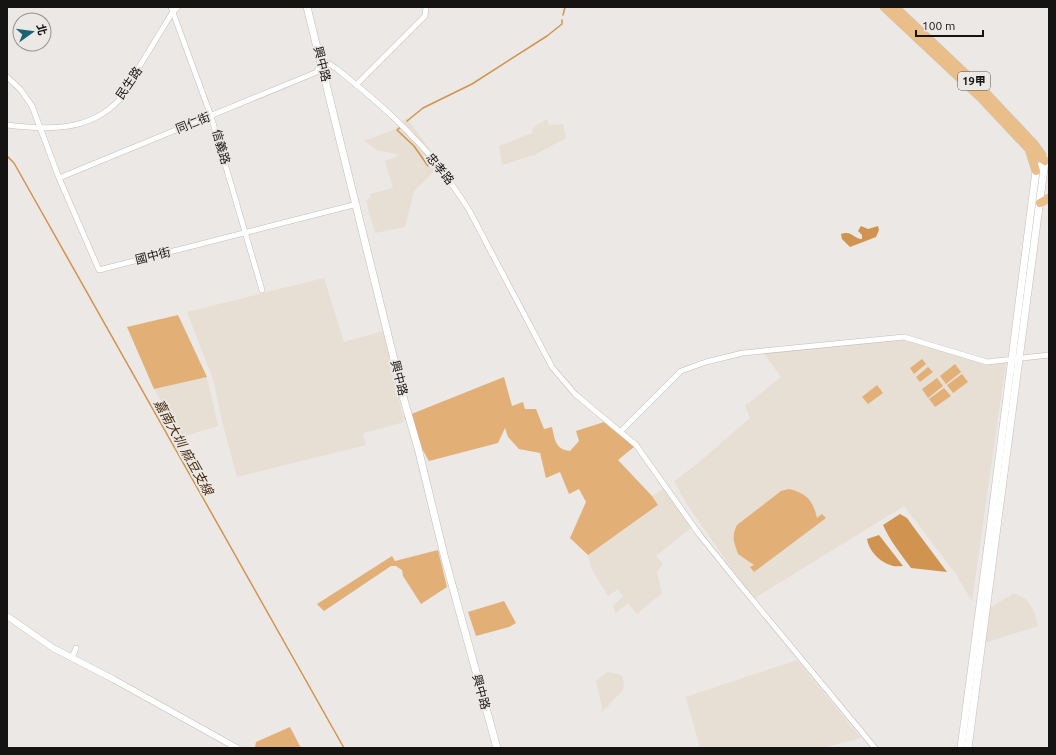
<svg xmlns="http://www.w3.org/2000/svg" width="1056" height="755" viewBox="0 0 1056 755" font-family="Ubuntu,'Noto Sans TC',sans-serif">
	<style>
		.built { fill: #e7ded4 }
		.green { fill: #e2af77 }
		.water { fill: #d09450 }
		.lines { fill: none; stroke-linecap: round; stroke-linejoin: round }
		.stream { stroke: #d09450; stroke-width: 1.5 }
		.minor-casing { stroke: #c1bebb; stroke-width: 6 }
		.tertiary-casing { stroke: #c1bebb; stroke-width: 7 }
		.secondary-casing { stroke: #c1bebb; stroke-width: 8 }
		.primary-casing { stroke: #c7c7c6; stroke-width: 9 }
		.minor { stroke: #fff; stroke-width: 5 }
		.tertiary { stroke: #fff; stroke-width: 6 }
		.secondary { stroke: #fff; stroke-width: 7 }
		.primary { stroke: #e9be89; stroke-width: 8 }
		.labels { text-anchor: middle; stroke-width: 4; stroke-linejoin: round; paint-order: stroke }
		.shield { fill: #ece8e5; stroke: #565451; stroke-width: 1 }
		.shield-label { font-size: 11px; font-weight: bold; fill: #151412 }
		.street-label { font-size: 12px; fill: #151412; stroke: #ece8e5 }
		.water-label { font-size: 13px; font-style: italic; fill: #432a0c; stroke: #ece8e5 }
	</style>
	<rect width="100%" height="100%" fill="#ece8e5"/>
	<g class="built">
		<path d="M407 118 441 165 414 191 405 227 375 233 366 201 371 197 370 194 393 188 385 161 400 155 377 150 365 141 395 129Z"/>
		<path d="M547 119 549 125 563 124 566 138 534 155 502 165 499 146 532 133V130L535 126Z"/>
		<path d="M324 278 344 342 383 331 404 422 363 433 366 445 237 477 223 425 213 379 187 312Z"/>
		<path d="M900 338 988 361 1006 362 972 601 956 574 904 506 753 599 686 503 674 481 698 463 750 418 745 406 781 377 763 352Z"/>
		<path d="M207 377 218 426 182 437 154 389Z"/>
		<path d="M664 488 691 528 656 556 663 564 657 572 662 593 637 614 628 603 616 613 613 606 623 597 618 589 608 596 591 568 588 555 658 506 652 496Z"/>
		<path d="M1014 593 1027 600 1034 611 1038 626 981 644 986 610Z"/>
		<path d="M797 660 861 738 823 748H700L686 697Z"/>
		<path d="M607 672 622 675 624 684 623 690 603 711 596 681Z"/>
	</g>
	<g class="green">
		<path d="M178 315 207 377 154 389 127 327Z"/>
		<path d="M922 359 926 364 914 374 910 368Z"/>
		<path d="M955 364 961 372 946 384 940 376Z"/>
		<path d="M928 367 933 372 920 382 916 377Z"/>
		<path d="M962 374 968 382 953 393 947 385Z"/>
		<path d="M504 377 512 406 523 402 525 409H536L544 429 552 427C555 440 555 449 570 451L579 441 576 431 604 422C614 431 624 437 635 446L618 460 652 496 658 505 588 555 570 538 586 502 579 489 569 494 560 472 546 478 540 453 519 449 508 437 505 428 498 443 429 461 404 417Z"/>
		<path d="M937 378 943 386 928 398 922 389Z"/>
		<path d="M877 385 883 393 868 404 862 397Z"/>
		<path d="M944 388 951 396 935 407 929 399Z"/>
		<path d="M789 489C806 493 813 500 817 518L822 514 826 518 754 572 750 567 754 565 738 554C734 542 731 537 737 525L781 491Z"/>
		<path d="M438 550 447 587 421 604 403 576 402 570 396 566H391L324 611 317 604 392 556 395 561Z"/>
		<path d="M504 601 516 623 509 627 476 636 468 612Z"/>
		<path d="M290 727 301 748H255L256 742Z"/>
	</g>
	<g class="water">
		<path d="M861 226 868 229 878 226 879 230 876 237 850 247 842 239 841 234C853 230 853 239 862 239V235L858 231Z"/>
		<path d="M900 514 907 518 912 525 947 572 911 568C901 554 890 541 883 525Z"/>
		<path d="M879 535 903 566C899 566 894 567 890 565 879 561 869 551 867 539Z"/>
	</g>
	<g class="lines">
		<g class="stream">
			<path d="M563 15 565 7"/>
			<path d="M407 121 423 108 472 84 547 36 562 24V20"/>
			<path d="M402 126 397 130 414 146 428 166"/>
			<path d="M7 156 14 163 344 748"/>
		</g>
		<g class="minor-casing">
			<g id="minor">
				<path d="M171 7 211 116 262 290"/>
				<path d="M7 77 20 89 32 106 59 178 99 270 357 204"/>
				<path d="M356 85 425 16 426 7"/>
				<path d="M7 125C47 130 89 132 119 100L172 13 178 7"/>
				<path d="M59 178 317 72 321 62 328 63 337 69C364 91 391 113 415 139 436 160 453 185 469 210L552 367 575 394 636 445 699 534 736 580 875 748"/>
				<path d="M621 431 681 371 706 362 743 353 904 337 987 362 1049 355"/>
				<path d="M72 658 76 648"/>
			</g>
		</g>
		<g class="tertiary-casing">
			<path id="tertiary" d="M7 616 53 648 113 679 237 748"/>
		</g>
		<g class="secondary-casing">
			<g id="secondary">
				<path d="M307 7 404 400 418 448 445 559 497 748"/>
				<path d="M961 748 986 560 1036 171 1045 161"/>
				<path d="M968 748 1045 161"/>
			</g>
		</g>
		<g class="primary-casing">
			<g id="primary">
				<path d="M884 7 981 98 1029 149 1045 161"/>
				<path d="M895 7 986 93 1034 144 1042 155"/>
				<path d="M1029 149 1036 171"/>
				<path d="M1040 203 1049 198"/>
			</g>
		</g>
		<use href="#minor" class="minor"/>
		<use href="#tertiary" class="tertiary"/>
		<use href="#secondary" class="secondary"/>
		<use href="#primary" class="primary"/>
	</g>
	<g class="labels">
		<rect class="shield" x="958" y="72" width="32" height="18" rx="3"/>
		<g class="shield-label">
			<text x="974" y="85">19甲</text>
		</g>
		<g class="street-label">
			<text transform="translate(322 64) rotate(76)" y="4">興中路</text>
			<text transform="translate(129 83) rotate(-56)" y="4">民生路</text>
			<text transform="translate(193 123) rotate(-22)" y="4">同仁街</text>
			<text transform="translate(221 147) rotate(74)" y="4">信義路</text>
			<text transform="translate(440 169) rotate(51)" y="4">忠孝路</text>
			<text transform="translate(153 256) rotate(-14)" y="4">國中街</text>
			<text transform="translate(399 378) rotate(76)" y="4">興中路</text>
			<text transform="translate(481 692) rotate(75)" y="4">興中路</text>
		</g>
		<g class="water-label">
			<text transform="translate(184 447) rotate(61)" y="5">嘉南大圳 麻豆支線</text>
		</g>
	</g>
	<rect width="1056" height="755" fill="none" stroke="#151412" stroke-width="16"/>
	<g transform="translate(32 32) rotate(76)"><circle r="19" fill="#ece8e5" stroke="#969391"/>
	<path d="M0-3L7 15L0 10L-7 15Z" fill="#1c6273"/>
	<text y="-6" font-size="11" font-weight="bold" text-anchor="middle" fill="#151412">北</text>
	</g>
	<path d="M916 30v6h67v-6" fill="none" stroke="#151412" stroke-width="2"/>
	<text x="922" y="30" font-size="12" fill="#151412" stroke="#ece8e5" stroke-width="3" paint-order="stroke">100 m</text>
</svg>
